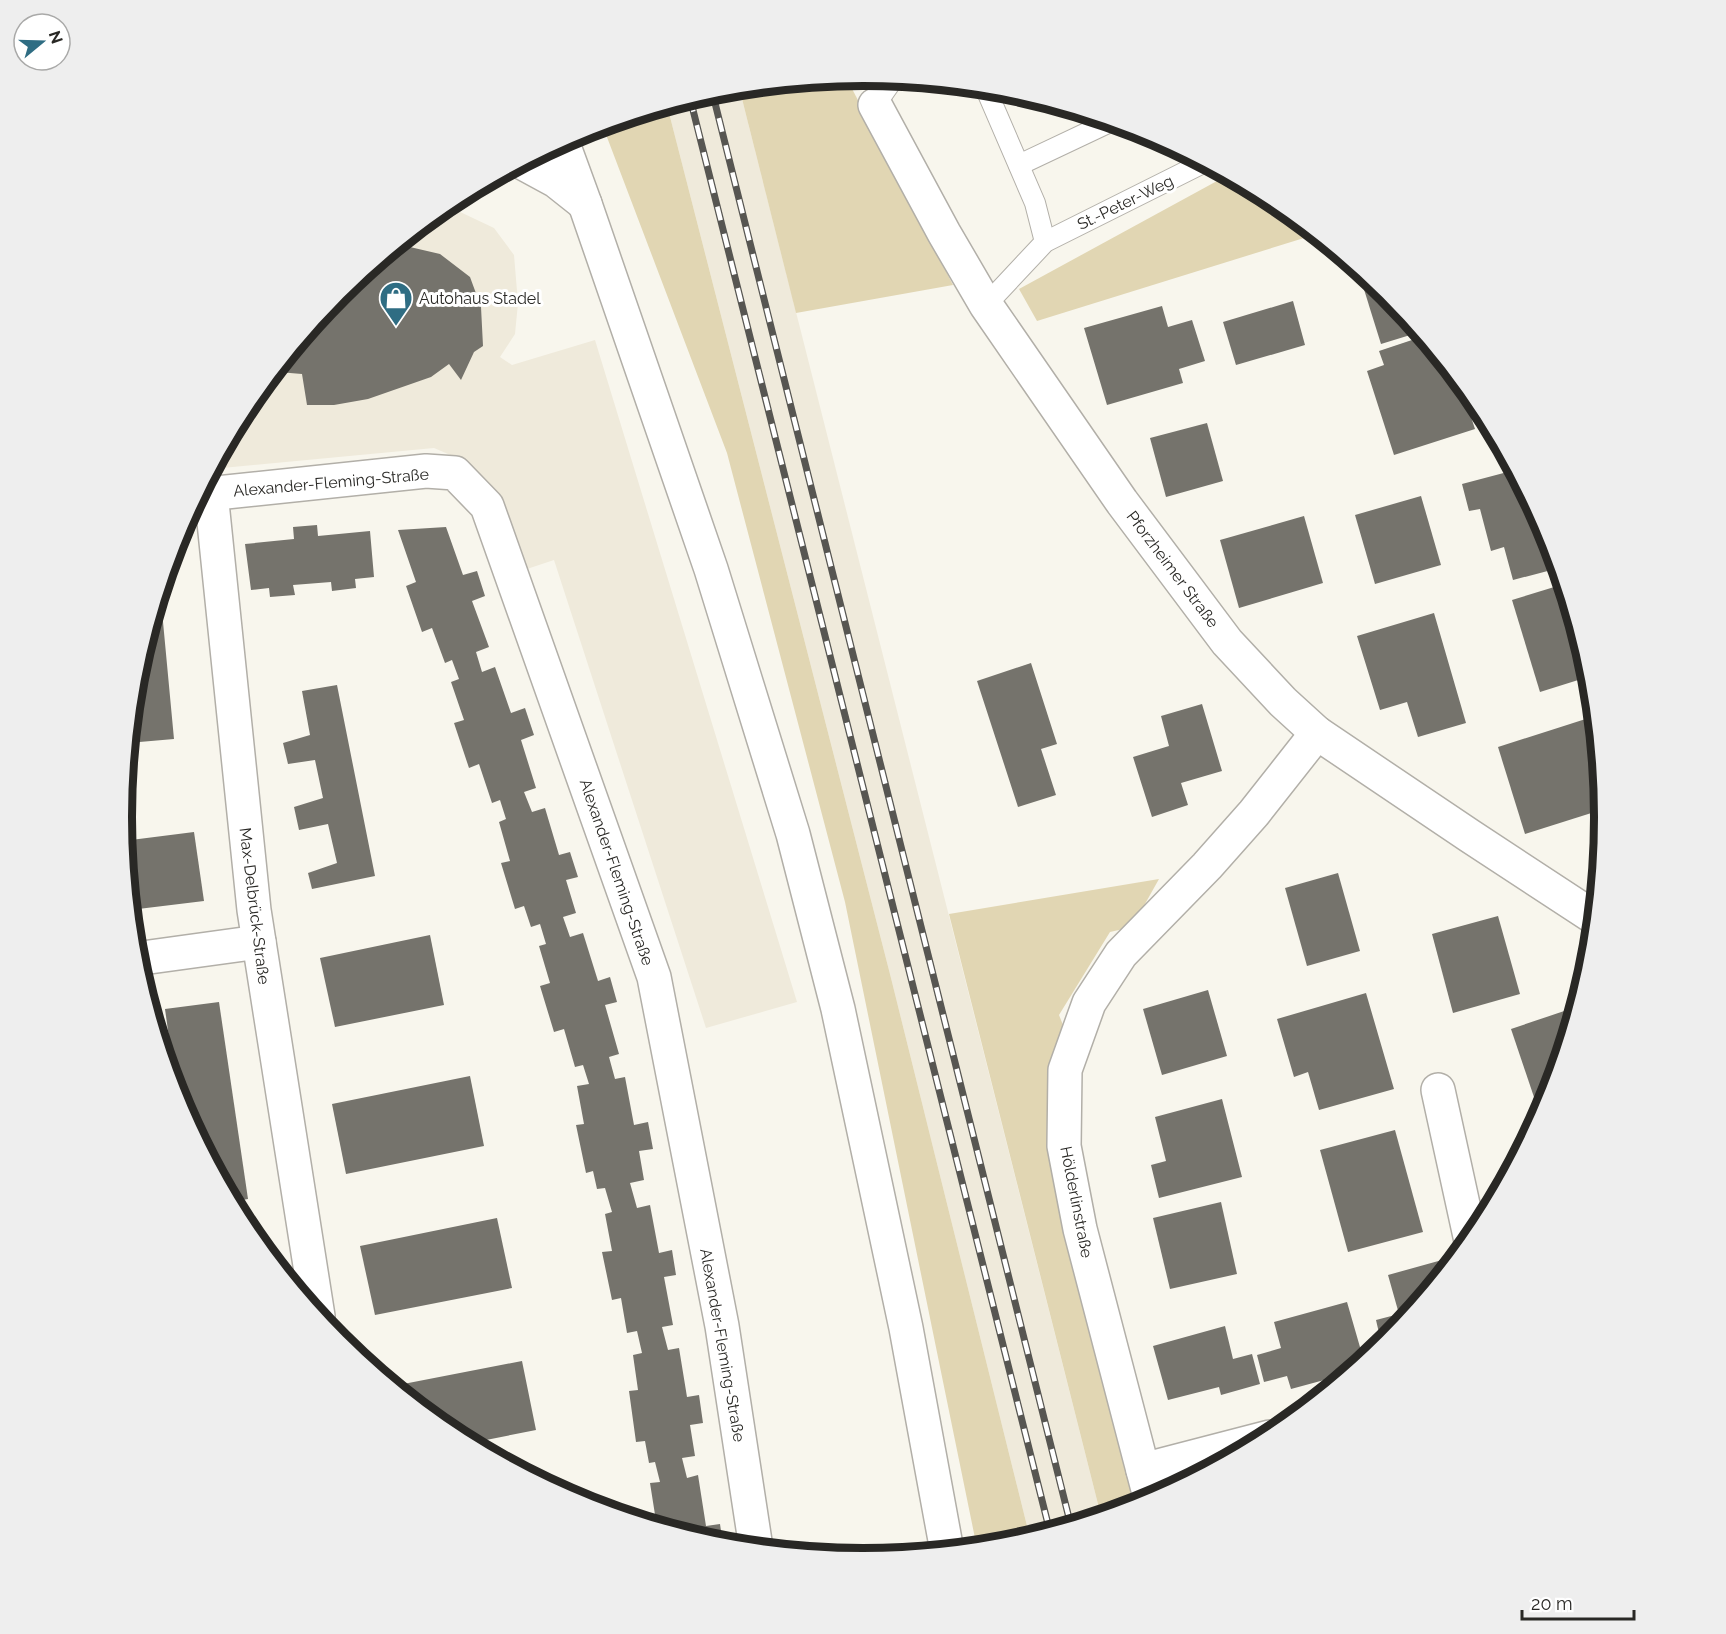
<svg xmlns="http://www.w3.org/2000/svg" width="1726" height="1634" viewBox="0 0 1726 1634" font-family="Raleway,sans-serif">
	<style>
		.built { fill: #efeadb }
		.green { fill: #e1d6b3 }
		.building { fill: #75736c }
		.lines { fill: none; stroke-linecap: round; stroke-linejoin: round }
		.lane-casing { stroke: #b2afa8; stroke-width: 22 }
		.street-casing { stroke: #b2afa8; stroke-width: 36 }
		.secondary-casing { stroke: #b2afa8; stroke-width: 36 }
		.lane { stroke: #fff; stroke-width: 20 }
		.street { stroke: #fff; stroke-width: 33 }
		.secondary { stroke: #fff; stroke-width: 33 }
		.rail-casing { stroke: #575652; stroke-width: 7 }
		.rail { stroke: #fff; stroke-width: 4.5; stroke-dasharray: 14; stroke-linecap: butt }
		.labels { text-anchor: middle; stroke-width: 6; stroke-linejoin: round; paint-order: stroke }
		.street-label { font-size: 16px; fill: #292825; stroke: #fff }
		.poi-label { font-size: 16px; fill: #292825; stroke: #fff; text-anchor: start }
		.rim { fill: none; stroke: #292825; stroke-width: 8 }
	</style>
	<rect width="100%" height="100%" fill="#f8f6ed"/>
	<g class="built">
		<path d="M739 87 1101 1516 1030 1538 891 978 667 105 719 89Z"/>
		<path d="M440 209 456 210 494 228 514 255 518 303 515 334 500 357 512 365 595 340 797 1002 706 1028 554 560 527 569 502 497 469 463 434 448 212 469 246 404 339 292Z"/>
	</g>
	<g class="green">
		<path d="M846 77 953 285 796 313 739 87Z"/>
		<path d="M667 105 891 978 1030 1538 1007 1545 977 1548 845 902 727 453 602 124Z"/>
		<path d="M1228 175 1276 200 1317 234 1037 321 1019 289Z"/>
		<path d="M1159 879 1132 927 1110 932 1059 1015 1065 1030 1052 1078 1136 1506 1101 1516 949 914Z"/>
	</g>
	<g class="building">
		<path d="M397 244 440 254 470 277 481 307 483 346 474 352 461 380 449 364 431 377 368 399 334 405H307L302 374 278 372V366L339 292Z"/>
		<path d="M1357 267 1388 293 1420 332 1381 344Z"/>
		<path d="M1293 301 1305 345 1236 365 1223 322Z"/>
		<path d="M1162 306 1168 327 1192 320 1205 361 1179 369 1183 383 1107 405 1084 328Z"/>
		<path d="M1424 336 1458 378 1475 429 1394 455 1367 371 1384 365 1379 351Z"/>
		<path d="M1207 423 1223 481 1166 497 1150 438Z"/>
		<path d="M1515 470 1549 533 1559 568 1513 580 1504 547 1491 551 1480 509 1469 511 1462 484Z"/>
		<path d="M1421 496 1441 565 1375 584 1355 515Z"/>
		<path d="M1304 516 1323 583 1239 608 1220 540Z"/>
		<path d="M317 525 318 536 370 531 374 577 355 579 356 588 332 591 331 582 293 585 295 595 270 597 269 588 251 590 245 544 294 539 293 527Z"/>
		<path d="M446 527 463 575 477 571 485 596 472 601 489 647 476 652 482 672 495 667 511 713 525 708 534 735 521 740 536 788 524 792 532 812 545 808 559 855 570 852 578 877 566 880 576 913 563 917 570 937 583 933 598 981 610 977 617 1002 605 1005 619 1054 609 1057 615 1079 625 1077 634 1125 648 1122 653 1149 639 1151 644 1180 630 1183 637 1208 650 1205 659 1253 672 1250 676 1275 664 1277 673 1325 662 1327 668 1350 679 1348 687 1397 699 1395 703 1423 690 1425 695 1456 682 1458 687 1478 698 1475 706 1526 720 1524 723 1545 645 1523 656 1521 650 1483 660 1482 655 1462 649 1463 645 1441 636 1442 629 1391 638 1390 633 1355 642 1353 637 1331 627 1333 621 1298 612 1300 602 1252 612 1251 605 1214 612 1212 605 1188 597 1189 593 1171 586 1173 576 1125 584 1124 577 1086 589 1084 583 1065 575 1067 564 1029 554 1032 540 986 550 983 539 946 546 944 540 924 531 927 524 906 515 909 501 863 510 861 499 822 506 819 500 800 492 803 479 764 469 768 454 723 464 720 451 682 459 679 452 660 445 663 432 628 422 632 406 586 416 582 398 530Z"/>
		<path d="M1564 584 1591 676 1540 692 1512 600Z"/>
		<path d="M160 590 174 739 128 743 135 672Z"/>
		<path d="M1434 613 1466 723 1418 737 1407 702 1380 710 1357 636Z"/>
		<path d="M1031 663 1057 744 1041 749 1056 795 1018 807 977 681Z"/>
		<path d="M337 685 375 876 312 889 308 873 337 863 328 824 299 830 294 807 323 798 315 760 288 764 283 743 310 735 302 691Z"/>
		<path d="M1202 704 1222 771 1181 783 1188 805 1152 817 1133 757 1169 746 1161 716Z"/>
		<path d="M1595 716 1604 809 1525 834 1498 747Z"/>
		<path d="M194 832 204 901 130 910 123 841Z"/>
		<path d="M1338 873 1360 951 1307 966 1285 888Z"/>
		<path d="M1498 916 1520 994 1453 1013 1432 934Z"/>
		<path d="M430 935 444 1005 335 1027 320 958Z"/>
		<path d="M1208 990 1227 1056 1162 1075 1143 1009Z"/>
		<path d="M1366 993 1394 1089 1319 1110 1308 1072 1294 1077 1277 1019Z"/>
		<path d="M219 1002 248 1199 231 1202 178 1102 165 1009Z"/>
		<path d="M1576 1007 1548 1101 1537 1106 1511 1029Z"/>
		<path d="M470 1076 484 1146 346 1174 332 1104Z"/>
		<path d="M1222 1099 1242 1177 1159 1198 1151 1165 1166 1161 1155 1117Z"/>
		<path d="M1395 1130 1423 1232 1348 1252 1320 1150Z"/>
		<path d="M1528 1138 1519 1155 1515 1143Z"/>
		<path d="M1221 1202 1237 1274 1170 1289 1153 1218Z"/>
		<path d="M497 1218 512 1288 375 1315 360 1246Z"/>
		<path d="M1442 1260 1445 1272 1382 1346 1376 1320 1399 1314 1388 1275Z"/>
		<path d="M1347 1302 1364 1361 1350 1373 1291 1389 1287 1376 1264 1382 1257 1355 1281 1348 1274 1322Z"/>
		<path d="M1225 1326 1233 1359 1252 1354 1260 1384 1221 1395 1219 1387 1168 1400 1153 1346Z"/>
		<path d="M522 1361 536 1430 481 1441 469 1444 450 1434 393 1386Z"/>
	</g>
	<g class="lines">
		<g class="lane-casing">
			<g id="lane">
				<path d="M985 87 1035 203 1045 242"/>
				<path d="M875 105 894 78"/>
				<path d="M1019 165 1112 121"/>
				<path d="M986 305 1045 242 1205 162"/>
			</g>
		</g>
		<g class="street-casing">
			<g id="street">
				<path d="M875 105 944 233 986 305 1122 502 1227 642 1283 702 1317 733 1470 836 1595 918"/>
				<path d="M211 493 254 910 318 1316"/>
				<path d="M198 495 426 471 455 473 487 506 654 977 722 1326 756 1548"/>
				<path d="M135 959 259 942"/>
				<path d="M1438 1090 1471 1241"/>
				<path d="M1143 1470 1270 1437"/>
				<path d="M1151 1501 1080 1229 1064 1146 1065 1070 1089 1003 1121 954 1207 866 1254 813 1317 733"/>
			</g>
		</g>
		<g class="secondary-casing">
			<g id="secondary">
				<path d="M562 141 585 204 711 569 793 834 838 1009 906 1328 947 1551"/>
				<path d="M521 162 556 181 585 204"/>
			</g>
		</g>
		<use href="#lane" class="lane"/>
		<use href="#street" class="street"/>
		<use href="#secondary" class="secondary"/>
		<g class="rail-casing">
			<g id="rail">
				<path d="M712 91 1071 1526"/>
				<path d="M690 98 1050 1532"/>
			</g>
		</g>
		<use href="#rail" class="rail"/>
	</g>
	<defs>
		<g id="shop-pin" transform="scale(1.725)"><path d="M0 17L-7.5 6A9.5 9.5 0 1 1 7.5 6Z" fill="#2f6d83" stroke="#fff"/><path d="M-5-2.5h2.3a2.7 3.5 0 0 1 5.4 0H5L5.5 6h-11ZM-1.5-2.5h3a1.5 2.3 0 0 0-3 0Z" fill="#fff"/></g>
	</defs>
	<g fill-rule="evenodd">
		<use href="#shop-pin" x="396" y="298"/>
	</g>
	<g class="labels">
		<g class="street-label">
			<text transform="translate(1125 202) rotate(-26)" y="6">St.-Peter-Weg</text>
			<text transform="translate(331 482) rotate(-5)" y="6">Alexander-Fleming-Straße</text>
			<text transform="translate(1173 569) rotate(53)" y="6">Pforzheimer Straße</text>
			<text transform="translate(617 872) rotate(71)" y="6">Alexander-Fleming-Straße</text>
			<text transform="translate(255 906) rotate(83)" y="6">Max-Delbrück-Straße</text>
			<text transform="translate(1077 1202) rotate(79)" y="6">Hölderlinstraße</text>
			<text transform="translate(723 1345) rotate(80)" y="6">Alexander-Fleming-Straße</text>
		</g>
		<g class="poi-label">
			<text x="419" y="304">Autohaus Stadel</text>
		</g>
	</g>
	<path d="M0 0H1726V1634H0ZM132 817a731 731 0 1 1 1462 0a731 731 0 1 1-1462 0Z" fill="#eee" fill-rule="evenodd"/>
	<path class="rim" d="M132 817a731 731 0 1 1 1462 0a731 731 0 1 1-1462 0Z"/>
	<g transform="translate(42 42) rotate(71)"><circle r="28" fill="#ffffff" stroke="#a9a9a8" stroke-width="1.5"/>
	<path d="M0-4.5L10 22L0 15L-10 22Z" fill="#2f6d83"/>
	<text y="-9" font-size="16" font-weight="bold" text-anchor="middle" fill="#292825">N</text>
	</g>
	<path d="M1522 1610v9h112v-9" fill="none" stroke="#292825" stroke-width="3"/>
	<text x="1531" y="1610" font-size="18" fill="#292825" stroke="#ffffff" stroke-width="4.5" paint-order="stroke">20 m</text>
</svg>
